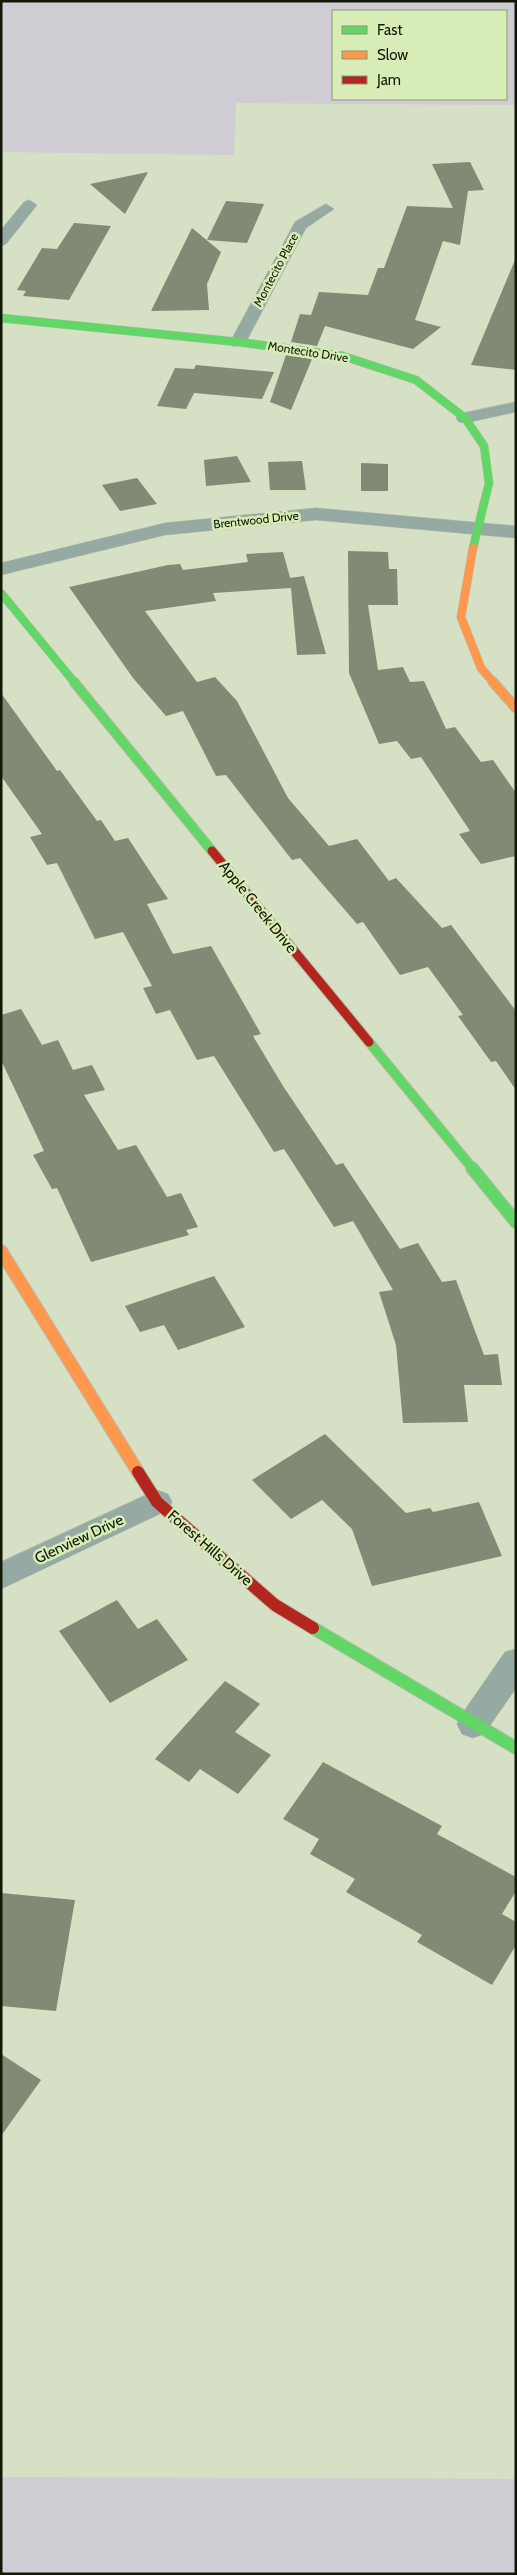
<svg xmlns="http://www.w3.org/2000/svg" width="517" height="2575" viewBox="0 0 517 2575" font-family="Cabin,sans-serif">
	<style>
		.green { fill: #d0ccd4; fill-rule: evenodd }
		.building { fill: #818a74 }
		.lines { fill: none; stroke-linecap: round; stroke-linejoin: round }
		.street-casing { stroke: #b5bda8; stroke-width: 1 }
		.fast-far2-casing { stroke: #b5bda8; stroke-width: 9 }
		.fast-far1-casing { stroke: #b5bda8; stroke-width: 11 }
		.fast-casing { stroke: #b5bda8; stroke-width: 14 }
		.slow-far2-casing { stroke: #b5bda8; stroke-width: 9 }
		.slow-far1-casing { stroke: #b5bda8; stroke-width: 11 }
		.slow-casing { stroke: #b5bda8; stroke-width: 14 }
		.jam-far1-casing { stroke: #b5bda8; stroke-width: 11 }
		.jam-casing { stroke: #b5bda8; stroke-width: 14 }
		.street { fill: #95aaa3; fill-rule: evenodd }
		.fast-far2 { stroke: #63d668; stroke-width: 8 }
		.fast-far1 { stroke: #63d668; stroke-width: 9 }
		.fast { stroke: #63d668; stroke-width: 12 }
		.slow-far2 { stroke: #ff974d; stroke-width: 8 }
		.slow-far1 { stroke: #ff974d; stroke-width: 9 }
		.slow { stroke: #ff974d; stroke-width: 12 }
		.jam-far1 { stroke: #b3261e; stroke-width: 9 }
		.jam { stroke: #b3261e; stroke-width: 12 }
		.labels { text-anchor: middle; stroke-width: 5; stroke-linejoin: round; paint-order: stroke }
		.far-street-label { font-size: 12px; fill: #121806; stroke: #d8ecb8 }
		.street-label { font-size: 15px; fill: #121806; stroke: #d8ecb8 }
	</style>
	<rect width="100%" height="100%" fill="#d5e0c4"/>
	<g class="green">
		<path d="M1 1H516V105L236 103 234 155 1 152ZM333 11H506V99H333Z"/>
		<path d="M1 2477 516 2479V2574H1Z"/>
	</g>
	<g class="building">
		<path d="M470 162 484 190 468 191 460 245 443 241 415 320 441 327 413 349 325 326 317 346 291 342 300 314 311 315 319 292 368 295 378 268H384L407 206 453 208 432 164Z"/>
		<path d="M148 172 125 214 90 184Z"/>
		<path d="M226 201 264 204 247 243 207 240Z"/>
		<path d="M74 223 111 226 69 300 23 296 26 291 17 290 42 248 57 249Z"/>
		<path d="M192 228 221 252 207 284 209 310 151 311Z"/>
		<path d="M515 260 516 370 471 365Z"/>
		<path d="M286 355 312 359 291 410 270 402Z"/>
		<path d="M196 365 274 372 262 399 194 393 186 409 157 406 175 368 194 369Z"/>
		<path d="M237 456 251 482 206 486 204 460Z"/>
		<path d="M302 461 306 490H270L268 462Z"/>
		<path d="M361 463 388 464V491H361Z"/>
		<path d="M137 478 157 504 120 511 102 485Z"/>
		<path d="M348 551 388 552 389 569H397L398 605H368L378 670 403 667 410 682 424 681 446 729 455 727 481 762 493 760 516 793V856L481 864 459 834 470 831 421 757 411 759 397 741 379 744 349 673Z"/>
		<path d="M283 552 291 581 290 578 304 576 326 654 297 655 291 588 213 593 216 601 145 611 197 682 215 677 237 701 288 798 329 846 357 839 389 881 396 878 442 928 451 925 516 1011V1090L496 1061 491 1062 458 1016 463 1015 428 967 400 975 363 922 357 924 300 858 292 860 226 775 216 776 183 711 166 716 133 678 69 587 168 565 180 564 183 570 248 562 246 554Z"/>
		<path d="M1 693 57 771 60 770 97 821 101 820 115 841 128 838 168 899 147 904 173 954 211 946 261 1034 253 1036 283 1086 336 1165 343 1163 400 1249 418 1243 442 1282 456 1280 484 1355 498 1354 502 1385H464L468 1422 403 1423 396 1345 379 1292 393 1290 353 1221 334 1227 284 1149 274 1152 214 1056 197 1060 170 1010 156 1014 143 988 152 986 123 932 95 939 57 863 47 865 30 837 42 834 1 776Z"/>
		<path d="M21 1009 42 1045 58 1040 73 1070 92 1065 105 1090 84 1095 118 1150 136 1145 167 1197 181 1193 198 1227 186 1230 189 1235 91 1262 57 1188 52 1189 33 1155 44 1151 1 1060V1015Z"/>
		<path d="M214 1276 245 1327 178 1350 164 1325 140 1332 125 1306Z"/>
		<path d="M325 1434 406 1513 430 1508 433 1512 479 1502 502 1556 372 1586 352 1529 322 1500 291 1519 252 1480Z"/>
		<path d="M117 1600 138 1629 157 1619 188 1660 110 1703 59 1631Z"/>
		<path d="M225 1681 260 1704 235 1732 271 1755 238 1794 200 1769 189 1782 155 1759Z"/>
		<path d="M323 1762 442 1826 437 1834 516 1877V1891L502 1914 516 1922V1945L492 1985 417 1942 422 1935 346 1892 355 1879 310 1854 319 1839 283 1819Z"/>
		<path d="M1 1893 75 1900 56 2011 1 2006Z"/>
		<path d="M1 2054 41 2080 1 2136Z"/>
	</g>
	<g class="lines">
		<g class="street-casing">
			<g id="street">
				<path d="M29 200 37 205 6 244 1 246V230L24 202Z"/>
				<path d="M326 204 334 209 306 228 246 342 244 346H232L230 342 295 222Z"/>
				<path d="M516 402V412L465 423 459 422 456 418 459 414Z"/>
				<path d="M316 508 516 526V538L316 520 165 535 1 575V563L165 523Z"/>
				<path d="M157 1490 168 1494 172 1502 168 1510 1 1589V1562Z"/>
				<path d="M516 1649V1688L484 1734 473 1738 462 1734 457 1724 462 1714 505 1652Z"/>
			</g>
		</g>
		<g class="fast-far2-casing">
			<g id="fast-far2">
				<path d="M1 318 238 342 343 356 416 380 465 418 484 446 489 483 473 548"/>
				<path d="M1 593 75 683"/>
			</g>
		</g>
		<g class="fast-far1-casing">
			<g id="fast-far1">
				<path d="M74 682 212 851"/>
				<path d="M369 1042 473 1169"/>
			</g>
		</g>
		<g class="fast-casing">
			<g id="fast">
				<path d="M472 1168 516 1222"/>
				<path d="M313 1628 516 1748"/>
			</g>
		</g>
		<g class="slow-far2-casing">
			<path id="slow-far2" d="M473 548 461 617 481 668 494 683"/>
		</g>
		<g class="slow-far1-casing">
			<path id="slow-far1" d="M493 682 516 708"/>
		</g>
		<g class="slow-casing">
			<path id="slow" d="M1 1251 138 1472"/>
		</g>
		<g class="jam-far1-casing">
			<path id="jam-far1" d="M212 851 369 1042"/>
		</g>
		<g class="jam-casing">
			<path id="jam" d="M138 1472 157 1502 275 1605 313 1628"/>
		</g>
		<use href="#street" class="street"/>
		<use href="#fast-far2" class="fast-far2"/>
		<use href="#fast-far1" class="fast-far1"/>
		<use href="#fast" class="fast"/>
		<use href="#slow-far2" class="slow-far2"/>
		<use href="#slow-far1" class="slow-far1"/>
		<use href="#slow" class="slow"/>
		<use href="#jam-far1" class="jam-far1"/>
		<use href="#jam" class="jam"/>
	</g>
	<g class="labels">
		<g class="far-street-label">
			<text transform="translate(276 270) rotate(-62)" y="4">Montecito Place</text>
			<text transform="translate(308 352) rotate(9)" y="4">Montecito Drive</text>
			<text transform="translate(256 520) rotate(-6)" y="4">Brentwood Drive</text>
		</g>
		<g class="street-label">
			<text transform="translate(258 907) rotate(51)" y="5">Apple Creek Drive</text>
			<text transform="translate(79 1539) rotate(-25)" y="5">Glenview Drive</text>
			<text transform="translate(210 1548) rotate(41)" y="5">Forest Hills Drive</text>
		</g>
	</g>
	<rect width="517" height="2575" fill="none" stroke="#121806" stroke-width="5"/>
	<rect x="332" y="10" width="175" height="90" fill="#d8ecb8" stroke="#899771"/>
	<rect x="342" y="26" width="25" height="8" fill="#63d668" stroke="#899771"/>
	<text x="377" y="35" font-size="15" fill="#121806">Fast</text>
	<rect x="342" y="51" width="25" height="8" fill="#ff974d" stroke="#899771"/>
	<text x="377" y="60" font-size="15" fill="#121806">Slow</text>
	<rect x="342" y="76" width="25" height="8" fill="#b3261e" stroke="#899771"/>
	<text x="377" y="85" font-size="15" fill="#121806">Jam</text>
</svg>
